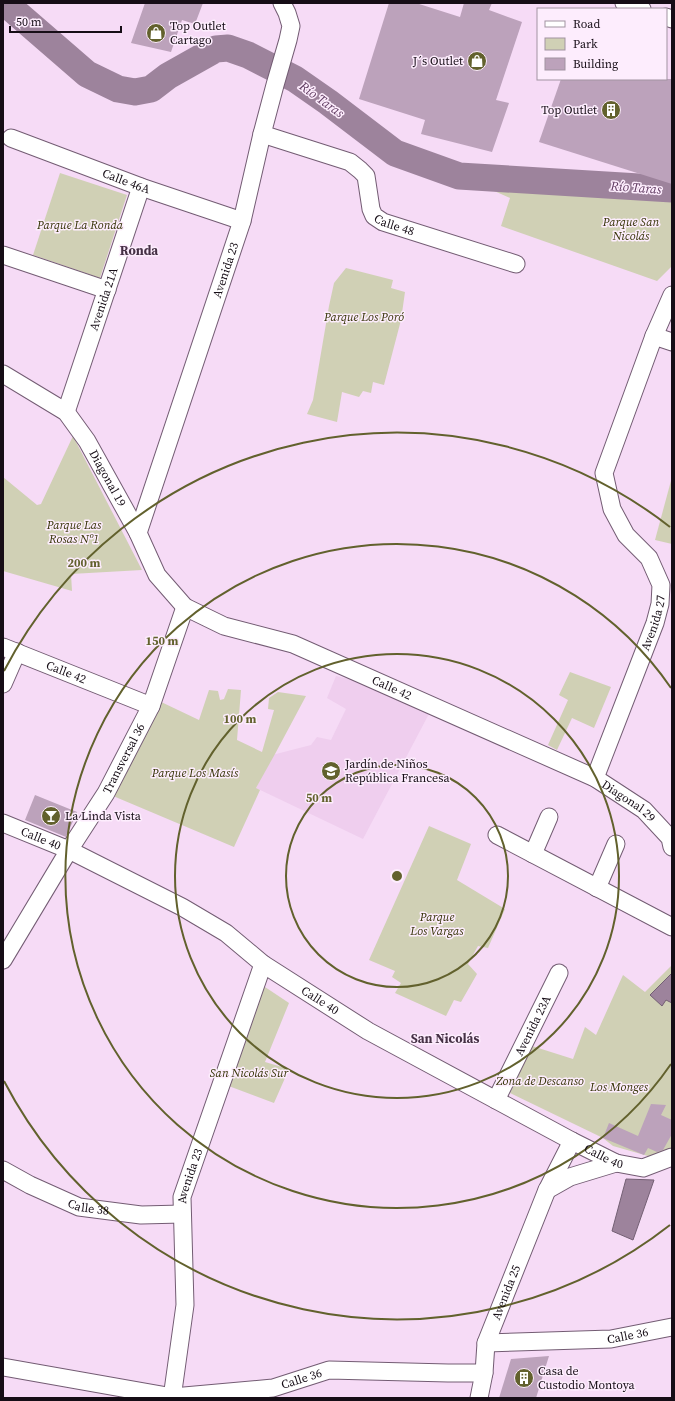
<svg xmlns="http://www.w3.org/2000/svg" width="675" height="1401" viewBox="0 0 675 1401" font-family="'Source Serif 4',serif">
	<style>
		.built { fill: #efceee }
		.green { fill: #d0d0b5 }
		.water { fill: #9d839c; stroke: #746074 }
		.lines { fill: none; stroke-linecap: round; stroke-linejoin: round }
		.river { stroke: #9d839c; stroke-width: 27 }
		.building { fill: #bca2bb }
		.minor-casing { stroke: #735c73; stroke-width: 19 }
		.minor { stroke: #fff; stroke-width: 17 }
		.ring { fill: none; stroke: #62612d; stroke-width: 2 }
		.labels { text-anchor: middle; stroke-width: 3; stroke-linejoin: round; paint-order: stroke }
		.poi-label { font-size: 12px; fill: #160d16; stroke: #fdedfd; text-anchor: start }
		.street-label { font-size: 12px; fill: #160d16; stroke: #fdedfd }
		.park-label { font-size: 12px; font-style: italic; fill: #353306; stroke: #fdedfd }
		.water-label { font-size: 13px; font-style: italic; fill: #613c62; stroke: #fdedfd }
		.neighbourhood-label { font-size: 13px; font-weight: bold; fill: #453045; stroke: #fdedfd }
		.centre { fill: #62612d; stroke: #fdedfd; stroke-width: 2 }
		.ring-label { font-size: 12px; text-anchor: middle; font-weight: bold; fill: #62612d; stroke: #fdedfd; stroke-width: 3; stroke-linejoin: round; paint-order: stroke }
	</style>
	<rect width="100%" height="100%" fill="#f6dbf6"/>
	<path class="built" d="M336 676 366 683 431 710 363 839 256 788 272 755 311 745 317 737 331 740 346 709 327 698Z"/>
	<g class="green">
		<path d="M60 173 127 195 100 278 33 255Z"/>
		<path d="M494 179 672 191V266L657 281 501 226 510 198 492 190Z"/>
		<path d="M346 268 393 280 391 288 405 292 401 320 384 385 373 382 371 393 363 391 359 397 342 392 337 422 307 414 313 400 329 306 334 283Z"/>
		<path d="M73 436 142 570 71 574 72 591 3 571V477L37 505 41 504Z"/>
		<path d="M672 477V544L655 540Z"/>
		<path d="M570 672 611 687 594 728 572 718 557 750 548 745 568 700 559 695Z"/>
		<path d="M228 689 241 690 237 740 262 752 274 710 268 709 269 698 278 692 306 696 275 754 256 788 260 790 234 847 106 793 157 700 199 720 209 690 218 691 220 700 224 699Z"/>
		<path d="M429 826 471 844 457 880 505 909 488 948 478 946 468 964 477 974 461 1002 454 1000 446 1016 395 993 401 983 392 977 395 971 369 960Z"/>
		<path d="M672 965V1150L669 1154 648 1156 613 1146 603 1138 510 1093 532 1046 573 1059 585 1027 596 1035 623 975 645 992Z"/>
		<path d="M265 987 289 1003 265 1062 289 1069 274 1103 226 1085 250 1012Z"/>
	</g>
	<g class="water">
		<path d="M672 973V1003L666 1000 662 1006 650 995Z"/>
		<path d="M626 1179 654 1180 633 1240 612 1231Z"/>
	</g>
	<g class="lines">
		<path class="river" d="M5 3 87 74 118 89 135 92 151 89 168 76 216 49 228 48 248 55 295 79 328 102 395 153 459 176 672 189"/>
	</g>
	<g class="building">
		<path d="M145 3H203L195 24 182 20 171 52 131 43Z"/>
		<path d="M389 3H416L460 17 464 3H492L489 10 522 22 496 100 509 103 492 152 421 134 425 120 359 99Z"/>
		<path d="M561 79H672V184L539 142Z"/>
		<path d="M35 795 77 812 66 837 25 820Z"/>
		<path d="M651 1104 666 1105 661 1115 672 1120V1134L663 1150 657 1152 648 1148 644 1155 603 1138 609 1123 638 1136Z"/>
		<path d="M549 1356 536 1398H499L511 1359Z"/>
	</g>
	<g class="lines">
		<g class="minor-casing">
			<g id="minor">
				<path d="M624 3 642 9"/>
				<path d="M666 17 672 19"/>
				<path id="s1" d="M262 134 350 162 360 170 366 176 371 209 374 216 383 222 516 264"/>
				<path id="s2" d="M11 138 141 187 242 221"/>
				<path d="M3 255 107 290"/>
				<path d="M654 336 672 342"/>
				<path id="s3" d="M3 374 66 412 87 441 138 533 157 575 185 607 224 626 293 644 595 778 644 810 670 838 672 847"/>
				<path id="s4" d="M66 412 141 187"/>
				<path id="s5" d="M138 533 242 221 262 134 275 85 288 40 291 26 287 13 282 3"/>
				<path id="s6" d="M3 647 151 706"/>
				<path d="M3 684 17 652"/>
				<path id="s7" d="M595 778 655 623 660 604 661 585 649 558 626 535 612 509 604 473 654 336 672 295"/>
				<path id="s8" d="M3 823 69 850 182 907 226 933 263 964 368 1031 572 1141 616 1163 643 1168 672 1157"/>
				<path d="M497 835 672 927"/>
				<path d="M533 854 549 817"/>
				<path d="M597 888 616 844"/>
				<path id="s9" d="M3 960 69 850 106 793 151 706 185 607"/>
				<path id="s10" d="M496 1100 559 973"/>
				<path id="s11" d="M3 1170 30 1185 79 1207 141 1215 182 1214"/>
				<path d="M547 1190 570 1177 616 1163"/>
				<path id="s12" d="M486 1343 611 1339 672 1327"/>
				<path id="s13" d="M3 1367 173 1397 273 1388 329 1370 448 1373H484"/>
				<path id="s14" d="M172 1398 185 1305 182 1197 263 964"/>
				<path id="s15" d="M479 1398 484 1373 486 1343 547 1190 572 1141"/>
			</g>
		</g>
		<use href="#minor" class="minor"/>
	</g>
	<g class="ring">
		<circle cx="397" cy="876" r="111"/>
		<circle cx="397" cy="876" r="222"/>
		<path d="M671 1064A332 332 0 1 1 671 688"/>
		<path d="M670 1225A443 443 0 0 1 4 1081M4 671A443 443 0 0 1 670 527"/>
	</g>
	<defs>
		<g id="shop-disc" transform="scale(1)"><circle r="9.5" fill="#62612d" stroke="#fdedfd"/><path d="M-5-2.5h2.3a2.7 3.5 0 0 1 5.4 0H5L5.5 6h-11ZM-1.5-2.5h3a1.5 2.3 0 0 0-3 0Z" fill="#fff"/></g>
		<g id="building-disc" transform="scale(1)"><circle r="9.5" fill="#62612d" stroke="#fdedfd"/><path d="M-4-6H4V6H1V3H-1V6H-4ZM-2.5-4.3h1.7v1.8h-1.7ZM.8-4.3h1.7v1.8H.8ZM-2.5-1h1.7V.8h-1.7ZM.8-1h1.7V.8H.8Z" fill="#fff"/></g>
		<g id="school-disc" transform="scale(1)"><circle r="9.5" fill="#62612d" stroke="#fdedfd"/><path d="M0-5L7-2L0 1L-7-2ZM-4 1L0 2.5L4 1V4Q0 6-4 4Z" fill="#fff"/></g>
		<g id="bar-disc" transform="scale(1)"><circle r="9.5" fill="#62612d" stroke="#fdedfd"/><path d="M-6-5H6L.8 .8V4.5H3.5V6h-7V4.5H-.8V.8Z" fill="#fff"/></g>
	</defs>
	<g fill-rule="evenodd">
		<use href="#shop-disc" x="156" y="33"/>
		<use href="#shop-disc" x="477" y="61"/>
		<use href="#building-disc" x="611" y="110"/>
		<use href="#school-disc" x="331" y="771"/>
		<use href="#bar-disc" x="51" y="816"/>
		<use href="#building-disc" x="524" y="1378"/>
	</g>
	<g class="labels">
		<g class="poi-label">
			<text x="170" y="30">Top Outlet<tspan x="170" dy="14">Cartago</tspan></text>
			<text x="463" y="65" text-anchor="end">J´s Outlet</text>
			<text x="597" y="114" text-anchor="end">Top Outlet</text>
			<text x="345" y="768">Jardín de Niños<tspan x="345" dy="14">República Francesa</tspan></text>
			<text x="65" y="820">La Linda Vista</text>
			<text x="538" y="1375">Casa de<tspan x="538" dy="14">Custodio Montoya</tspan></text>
		</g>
		<g class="street-label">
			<text dy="4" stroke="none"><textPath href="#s2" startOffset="123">Calle 46A</textPath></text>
			<text dy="4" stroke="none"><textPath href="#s1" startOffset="177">Calle 48</textPath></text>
			<text dy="4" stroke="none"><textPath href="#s5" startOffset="277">Avenida 23</textPath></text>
			<text dy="4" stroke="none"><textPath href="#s4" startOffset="119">Avenida 21A</textPath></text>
			<text dy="4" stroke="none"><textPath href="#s3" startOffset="152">Diagonal 19</textPath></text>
			<text dy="4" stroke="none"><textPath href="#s7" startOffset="166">Avenida 27</textPath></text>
			<text dy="4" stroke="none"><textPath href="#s6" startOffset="68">Calle 42</textPath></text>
			<text dy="4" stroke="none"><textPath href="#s3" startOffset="526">Calle 42</textPath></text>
			<text dy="4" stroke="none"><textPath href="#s9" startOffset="235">Transversal 36</textPath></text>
			<text dy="4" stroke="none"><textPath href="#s3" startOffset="789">Diagonal 29</textPath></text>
			<text dy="4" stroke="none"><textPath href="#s8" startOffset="41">Calle 40</textPath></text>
			<text dy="4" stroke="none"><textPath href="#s8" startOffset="365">Calle 40</textPath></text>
			<text dy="4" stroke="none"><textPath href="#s10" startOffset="83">Avenida 23A</textPath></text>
			<text dy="4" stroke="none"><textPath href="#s8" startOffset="689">Calle 40</textPath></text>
			<text dy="4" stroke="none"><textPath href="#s14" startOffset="224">Avenida 23</textPath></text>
			<text dy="4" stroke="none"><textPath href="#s11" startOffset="94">Calle 38</textPath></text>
			<text dy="4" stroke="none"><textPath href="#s15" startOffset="110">Avenida 25</textPath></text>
			<text dy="4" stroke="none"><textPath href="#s12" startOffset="142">Calle 36</textPath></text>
			<text dy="4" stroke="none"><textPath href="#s13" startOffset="303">Calle 36</textPath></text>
		</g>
		<g class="park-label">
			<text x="631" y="226">Parque San<tspan x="631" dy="14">Nicolás</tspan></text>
			<text x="80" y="229">Parque La Ronda</text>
			<text x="364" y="321">Parque Los Poró</text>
			<text x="74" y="529">Parque Las<tspan x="74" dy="14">Rosas Nº1</tspan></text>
			<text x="195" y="777">Parque Los Masís</text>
			<text x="437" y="921">Parque<tspan x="437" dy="14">Los Vargas</tspan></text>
			<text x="249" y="1077">San Nicolás Sur</text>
			<text x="540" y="1085">Zona de Descanso</text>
			<text x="619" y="1091">Los Monges</text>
		</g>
		<g class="water-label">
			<text transform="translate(322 99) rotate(36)" y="5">Río Taras</text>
			<text transform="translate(636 187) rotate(4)" y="5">Río Taras</text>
		</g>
		<g class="neighbourhood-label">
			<text x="139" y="255">Ronda</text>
			<text x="445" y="1043">San Nicolás</text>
		</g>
	</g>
	<circle cx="397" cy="876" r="6" class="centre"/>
	<g class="ring-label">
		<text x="84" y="567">200 m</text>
		<text x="162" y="645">150 m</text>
		<text x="240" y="723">100 m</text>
		<text x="319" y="802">50 m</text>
	</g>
	<rect width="675" height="1401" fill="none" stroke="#160d16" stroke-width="8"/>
	<rect x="537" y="8" width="130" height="72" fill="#fdedfd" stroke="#a193a1"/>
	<rect x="545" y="21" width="20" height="6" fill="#ffffff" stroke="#a193a1"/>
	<text x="573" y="28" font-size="12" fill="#160d16">Road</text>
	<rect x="545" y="38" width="20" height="12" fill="#d0d0b5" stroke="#a193a1"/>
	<text x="573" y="48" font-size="12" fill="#160d16">Park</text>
	<rect x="545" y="58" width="20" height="12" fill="#bca2bb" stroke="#a193a1"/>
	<text x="573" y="68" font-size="12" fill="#160d16">Building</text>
	<path d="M10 26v6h111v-6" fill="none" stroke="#160d16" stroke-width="2"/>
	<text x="16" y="26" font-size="12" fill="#160d16" stroke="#fdedfd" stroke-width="3" paint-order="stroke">50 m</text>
</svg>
